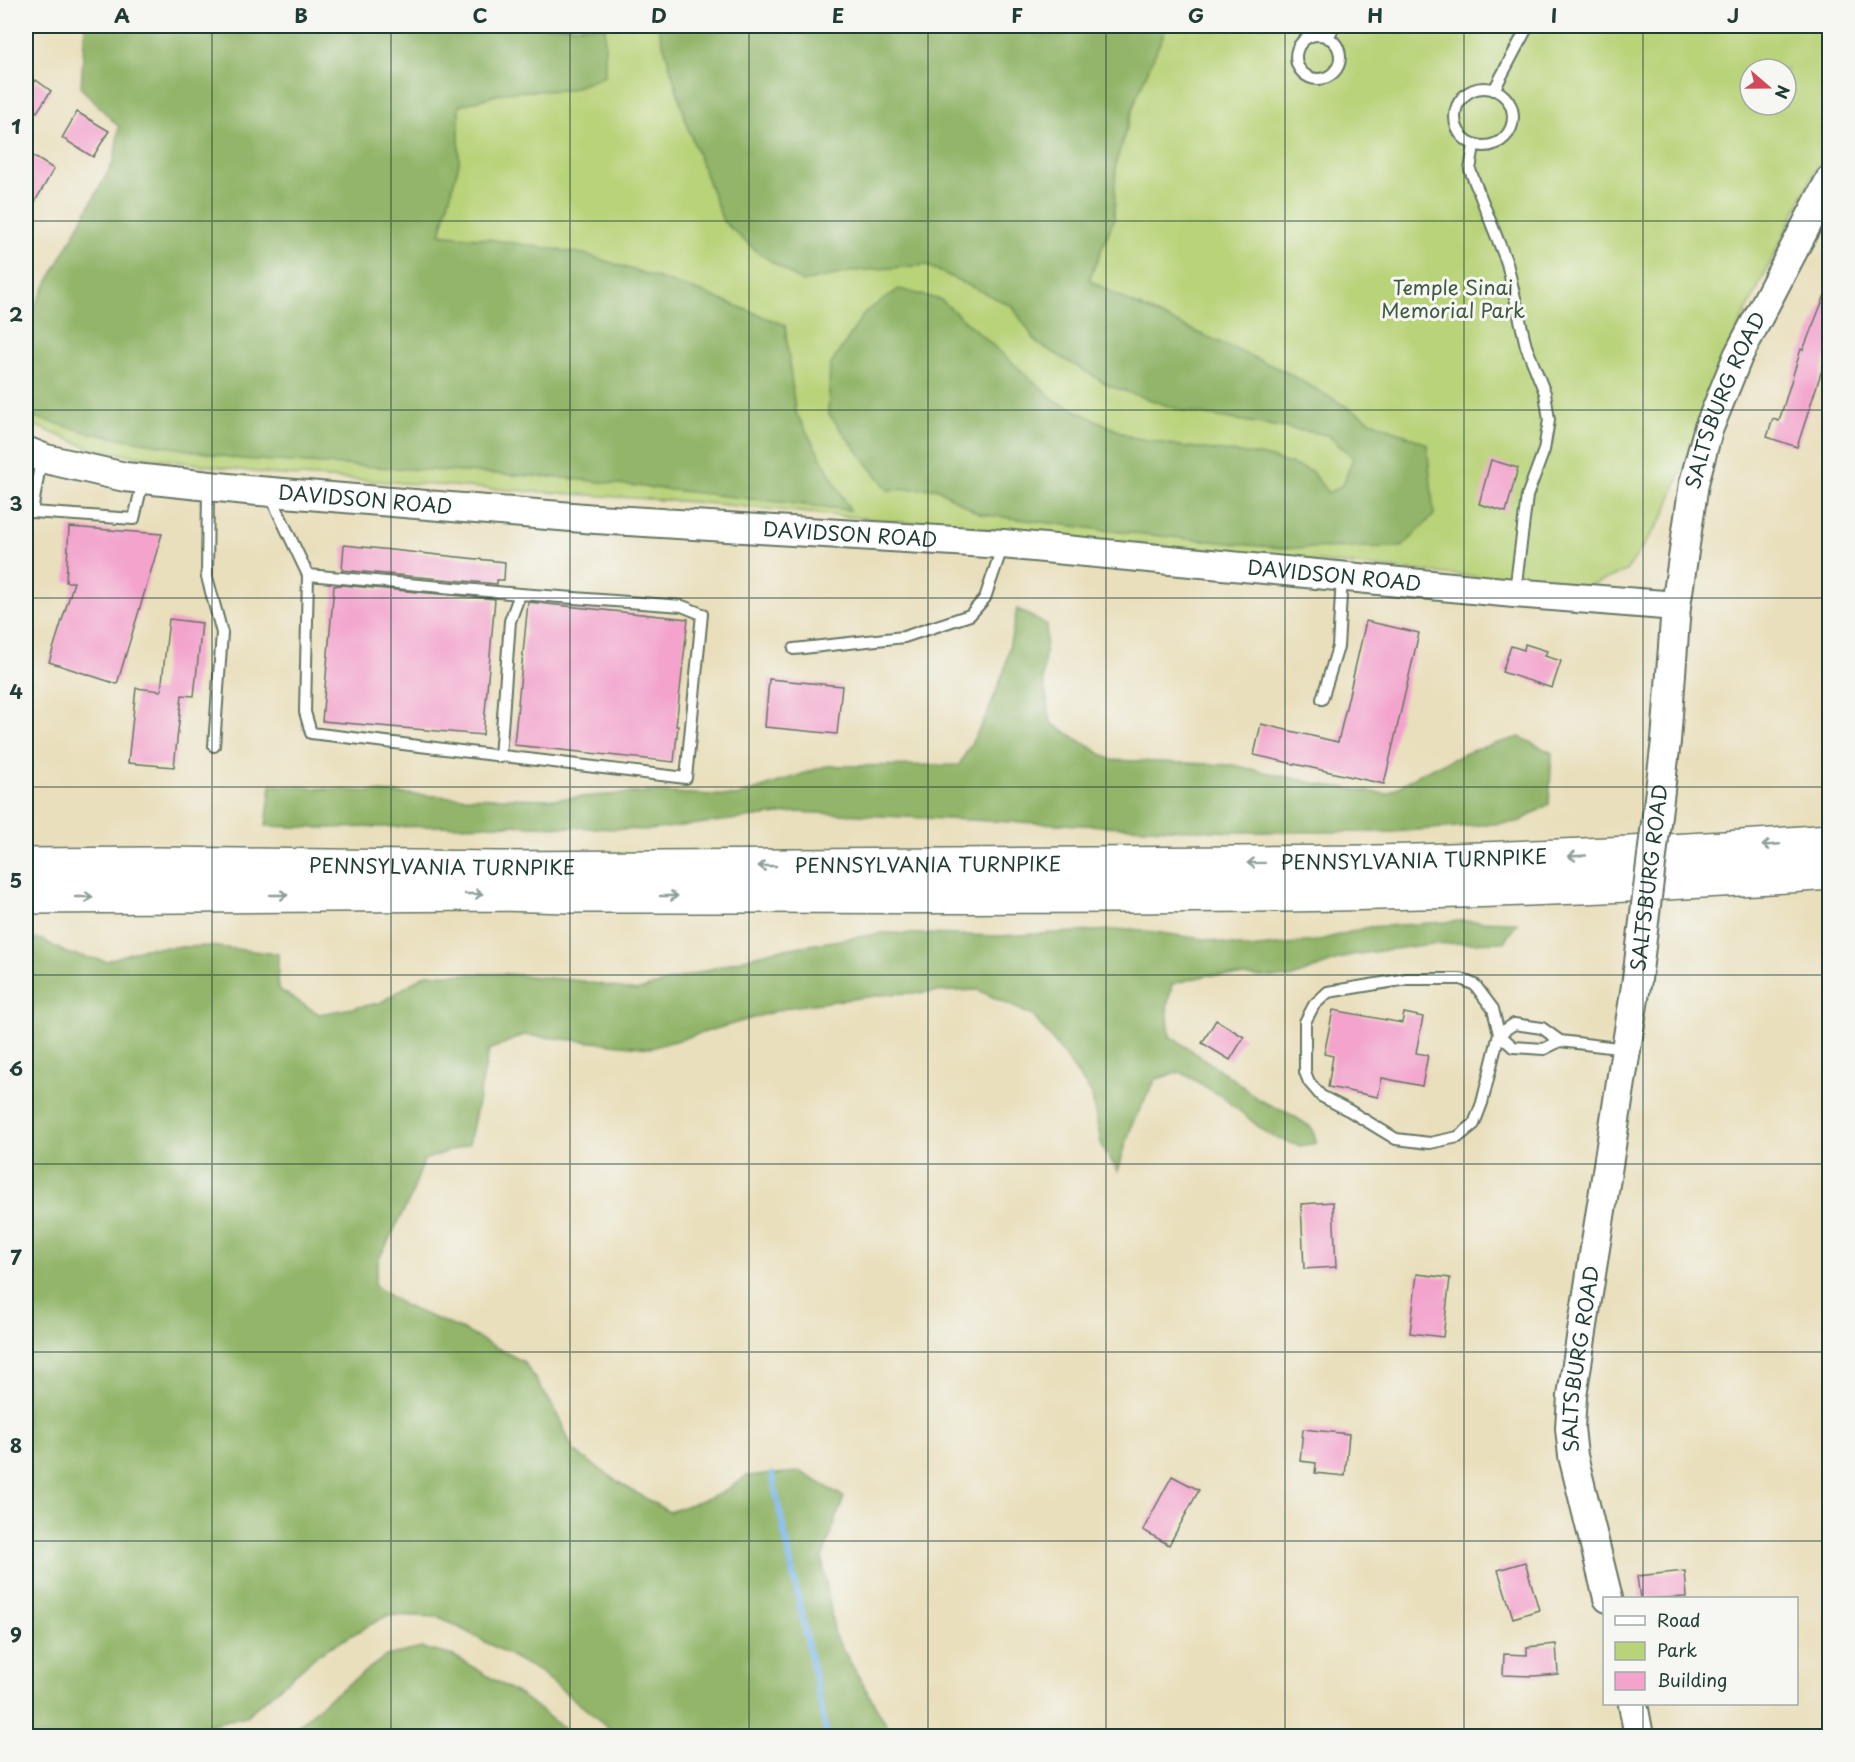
<svg xmlns="http://www.w3.org/2000/svg" width="1855" height="1762" viewBox="0 0 1855 1762" font-family="'Playpen Sans',sans-serif">
	<style>
		.green { fill: #b9d379; stroke: #6c8856; stroke-width: 1.5; fill-rule: evenodd }
		.forest { fill: #92b569; stroke: #58794e; stroke-width: 1.5 }
		.lines { fill: none; stroke-linecap: round; stroke-linejoin: round }
		.stream { stroke: #7db8ef; stroke-width: 6 }
		.building { fill: #f3a3cc }
		.lane-casing { stroke: #667664; stroke-width: 14 }
		.secondary-casing { stroke: #667664; stroke-width: 32 }
		.highway-casing { stroke: #667664; stroke-width: 36 }
		.lane { stroke: #fff; stroke-width: 10 }
		.secondary { stroke: #fff; stroke-width: 28 }
		.highway { stroke: #fff; stroke-width: 33 }
		.secondary-bridge-casing { stroke: #667664; stroke-width: 32; stroke-linecap: butt }
		.secondary-bridge { stroke: #fff; stroke-width: 28 }
		.oneway { stroke: #8f9e9a }
		.grid { fill: none; stroke: #1f3d34; stroke-width: 1.5; stroke-opacity: 0.55 }
		.labels { text-anchor: middle; stroke-width: 6; stroke-linejoin: round; paint-order: stroke }
		.park-label { font-size: 20px; fill: #3e5b42; stroke: #f6f6f2 }
		.street-label { font-size: 20px; fill: #1f3d34; stroke: #f6f6f2 }
		.neatline { fill: none; stroke: #1f3d34; stroke-width: 2 }
		.grid-label { font-size: 20px; text-anchor: middle; font-weight: bold; fill: #1f3d34 }
	</style>
	<rect width="100%" height="100%" fill="#f6f6f2"/>
	<filter id="ink" filterUnits="userSpaceOnUse"><feTurbulence type="fractalNoise" baseFrequency=".0167" numOctaves="2"/><feDisplacementMap in="SourceGraphic" scale="12" xChannelSelector="R" yChannelSelector="G"/><feConvolveMatrix kernelMatrix="1 2 1 2 8 2 1 2 1" color-interpolation-filters="sRGB"/></filter>
	<filter id="wash" filterUnits="userSpaceOnUse"><feTurbulence type="fractalNoise" baseFrequency=".008" numOctaves="4" result="noise"/><feDisplacementMap in="SourceGraphic" scale="24" xChannelSelector="R" yChannelSelector="G"/><feGaussianBlur stdDeviation="1.35" result="paint"/><feColorMatrix in="noise" values="0 0 0 0 0 0 0 0 0 0 0 0 0 0 0 0 0 1.4 0 .05"/><feComposite in="paint" operator="in"/></filter>
	<g filter="url(#wash)">
		<rect width="100%" height="100%" fill="#e9dfbc"/>
		<path class="green" d="M353 26H1829V143L1735 334 1664 516 1626 571 1586 587 694 502 270 474 95 450 26 422V394ZM1750 69H1786V105H1750Z"/>
		<g class="forest">
			<path d="M85 26H605V76L568 90 506 92 459 106V163L440 234 488 239 584 254 704 293 785 325 795 411 850 510 565 478 240 459 90 433 26 415V322L114 161 119 127 81 88Z"/>
			<path d="M658 26H1167L1137 96 1116 162 1114 219 1089 280 1123 299 1286 372 1371 421 1427 444 1434 515 1402 547 1279 548 1112 531 979 514 936 488 888 490 828 413 830 366 865 312 899 289 941 300 1056 401 1131 437 1180 446 1265 456 1311 471 1328 493 1343 485 1353 458 1328 435 1183 411 1110 386 1037 343 1012 306 926 265 854 271 802 282 756 251 723 221 689 131Z"/>
			<path d="M1017 609 1047 625 1043 677 1051 723 1111 760 1233 765 1323 785 1387 794 1425 771 1476 749 1520 737 1552 753 1549 804 1519 822 1392 832H1235L796 812 649 830 507 825 321 828 266 826 271 785 451 797 554 799 646 792 738 796 826 766 959 765 987 715 1005 668Z"/>
			<path d="M1462 921 1518 922 1504 942 1430 944 1351 955 1290 978 1209 975 1172 984 1167 1007 1170 1036 1235 1080 1259 1100 1292 1115 1311 1127 1317 1143 1299 1146 1269 1135 1221 1096 1181 1072 1156 1079 1132 1124 1118 1171 1102 1147 1091 1093 1058 1047 1033 1016 978 990 889 994 790 1007 651 1048 524 1035 489 1050 469 1144 424 1160 411 1197 379 1259 374 1285 405 1306 463 1330 524 1362 555 1409 574 1451 626 1487 669 1512 720 1494 747 1476 801 1472 844 1497 822 1559 835 1636 893 1736H619L540 1672 440 1617 388 1615 321 1652 246 1716 160 1736H26V938L43 940 66 953 106 961 145 948 210 946 278 954V989L319 1014 380 1003 426 974H507L582 981 636 991 772 951 883 933 999 936 1132 929 1203 939 1249 948 1316 941 1369 927Z"/>
			<path d="M422 1648 454 1656 522 1696 573 1736H287L324 1702 386 1656Z"/>
		</g>
		<g class="lines">
			<path class="stream" d="M772 1474 827 1736"/>
		</g>
		<g id="blocks">
			<g class="building">
				<path d="M36 80 51 91 37 112 26 103V94Z"/>
				<path d="M77 112 109 131 93 157 62 138Z"/>
				<path d="M26 152 54 169 26 217Z"/>
				<path d="M1829 285 1830 345 1797 447 1767 437 1773 419 1779 421 1801 349 1803 350Z"/>
				<path d="M1491 460 1518 468 1506 512 1479 504Z"/>
				<path d="M69 527 162 534 117 684 49 662 74 582H66Z"/>
				<path d="M344 545 505 562 504 580H497V584L342 570Z"/>
				<path d="M340 585 495 599 483 735 322 721 334 586Z"/>
				<path d="M528 602 688 619 676 726H678L674 762 514 745Z"/>
				<path d="M169 619 202 623 194 696 182 695 174 767 128 763 136 688 161 691Z"/>
				<path d="M1366 621 1419 633 1384 784 1254 755 1261 724 1338 742Z"/>
				<path d="M1525 644 1547 651 1545 656 1561 661 1552 688 1502 672 1511 646 1524 650Z"/>
				<path d="M769 679 842 686 837 734 765 727Z"/>
				<path d="M1333 1010 1402 1023 1404 1013 1423 1017 1416 1053 1428 1055 1422 1086 1382 1078 1378 1097 1328 1087 1333 1056 1324 1054Z"/>
				<path d="M1216 1020 1244 1037 1230 1060 1202 1043Z"/>
				<path d="M1333 1202 1336 1267 1304 1269 1301 1204Z"/>
				<path d="M1417 1274 1450 1278 1443 1337 1410 1333Z"/>
				<path d="M1303 1429 1349 1434 1345 1476 1315 1473 1316 1463 1300 1461Z"/>
				<path d="M1172 1476 1199 1490 1169 1545 1143 1530Z"/>
				<path d="M1525 1562 1539 1610 1513 1618 1498 1570Z"/>
				<path d="M1685 1571 1687 1597 1640 1599 1637 1576Z"/>
				<path d="M1556 1644 1558 1674 1534 1676 1503 1675 1504 1654 1527 1655V1647Z"/>
			</g>
		</g>
	</g>
	<g filter="url(#ink)">
		<use href="#blocks" fill-opacity="0" stroke="#667664" stroke-width="1.5"/>
		<g class="lines">
			<g class="lane-casing">
				<g id="lane">
					<circle cx="1318" cy="57" r="22"/>
					<path d="M1328 38 1334 26"/>
					<circle cx="1484" cy="117" r="29"/>
					<path d="M1494 90 1528 26"/>
					<path d="M1474 145 1470 170 1507 263 1526 346 1545 393 1549 420 1544 450 1527 496 1515 591"/>
					<path d="M41 459 32 512 134 519 143 480"/>
					<path d="M208 486 207 577 222 633 214 746"/>
					<path d="M270 495 308 575 305 712 311 733C436 749 561 764 686 778L702 614 682 606 520 594 510 621 500 757"/>
					<path d="M308 575 520 594"/>
					<path d="M794 649 904 637 970 615 985 598 1003 545"/>
					<path d="M1322 699 1338 647 1342 577"/>
					<path d="M1560 1041 1544 1049 1513 1047 1499 1034 1493 1009 1475 985 1461 979H1407L1328 992 1314 1005 1305 1022V1072L1309 1082 1321 1096 1350 1111 1396 1139 1430 1143 1458 1137 1474 1124 1482 1103 1499 1034 1514 1024 1542 1028 1560 1041 1626 1049"/>
				</g>
			</g>
			<g class="secondary-casing">
				<g id="secondary">
					<path id="s1" d="M26 451 46 459 125 477 247 490 596 519 1003 544 1514 593 1676 606"/>
					<path id="s2" d="M1666 741 1676 606 1694 483 1708 430 1738 356 1830 180"/>
					<path id="s3" d="M1608 1598 1573 1456 1570 1428 1572 1396 1637 979"/>
					<path d="M1633 1704 1639 1736"/>
				</g>
			</g>
			<g class="highway-casing">
				<g id="highway">
					<path id="s4" d="M26 865 158 864 499 868 1376 862C1528 858 1679 852 1830 841"/>
					<path d="M26 897 498 894 568 896C988 895 1410 904 1830 873"/>
				</g>
			</g>
			<use href="#lane" class="lane"/>
			<use href="#secondary" class="secondary"/>
			<use href="#highway" class="highway"/>
			<g class="secondary-bridge-casing">
				<g id="secondary-bridge">
					<path id="s5" d="M1637 979 1666 741"/>
				</g>
			</g>
			<use href="#secondary-bridge" class="secondary-bridge"/>
		</g>
		<defs><path id="oneway-shaft" d="M-6 0H5M1.5-3L5.5 0L1.5 3" fill="none" stroke-width="1.6" stroke-linecap="round" stroke-linejoin="round" transform="scale(1.5)"/></defs>
		<g class="oneway">
			<use href="#oneway-shaft" transform="translate(1771 845) rotate(175)"/>
			<use href="#oneway-shaft" transform="translate(1577 856) rotate(177)"/>
			<use href="#oneway-shaft" transform="translate(1256 863) rotate(179)"/>
			<use href="#oneway-shaft" transform="translate(767 866) rotate(180)"/>
			<use href="#oneway-shaft" transform="translate(474 894)"/>
			<use href="#oneway-shaft" transform="translate(279 895)"/>
			<use href="#oneway-shaft" transform="translate(669 896)"/>
			<use href="#oneway-shaft" transform="translate(84 897)"/>
		</g>
	</g>
	<path class="grid" d="M212 26V1736M391 26V1736M570 26V1736M749 26V1736M928 26V1736M1106 26V1736M1285 26V1736M1464 26V1736M1643 26V1598M26 221H1830M26 410H1830M26 598H1830M26 787H1830M26 975H1830M26 1164H1830M26 1352H1830M26 1541H1830M1643 1704V1736"/>
	<g class="labels">
		<g class="park-label">
			<text x="1453" y="295">Temple Sinai<tspan x="1453" dy="23">Memorial Park</tspan></text>
		</g>
		<g class="street-label">
			<text dy="7" stroke="none"><textPath href="#s2" startOffset="348">SALTSBURG ROAD</textPath></text>
			<text dy="7" stroke="none"><textPath href="#s1" startOffset="344">DAVIDSON ROAD</textPath></text>
			<text dy="7" stroke="none"><textPath href="#s1" startOffset="830">DAVIDSON ROAD</textPath></text>
			<text dy="7" stroke="none"><textPath href="#s1" startOffset="1316">DAVIDSON ROAD</textPath></text>
			<text dy="7" stroke="none"><textPath href="#s4" startOffset="1388">PENNSYLVANIA TURNPIKE</textPath></text>
			<text dy="7" stroke="none"><textPath href="#s4" startOffset="902">PENNSYLVANIA TURNPIKE</textPath></text>
			<text dy="7" stroke="none"><textPath href="#s4" startOffset="416">PENNSYLVANIA TURNPIKE</textPath></text>
			<text dy="7" stroke="none"><textPath href="#s5" startOffset="102">SALTSBURG ROAD</textPath></text>
			<text dy="7" stroke="none"><textPath href="#s3" startOffset="244">SALTSBURG ROAD</textPath></text>
		</g>
	</g>
	<rect width="1855" height="1762" fill="none" stroke="#f6f6f2" stroke-width="66"/>
	<rect x="1603" y="1597" width="195" height="108" fill="#f6f6f2" stroke="#a0aca6" stroke-width="1.5"/>
	<rect x="1615" y="1616" width="30" height="9" fill="#ffffff" stroke="#a0aca6" stroke-width="1.5"/>
	<text x="1657" y="1627" font-size="18" fill="#1f3d34">Road</text>
	<rect x="1615" y="1642" width="30" height="18" fill="#b9d379" stroke="#a0aca6" stroke-width="1.5"/>
	<text x="1657" y="1657" font-size="18" fill="#1f3d34">Park</text>
	<rect x="1615" y="1672" width="30" height="18" fill="#f3a3cc" stroke="#a0aca6" stroke-width="1.5"/>
	<text x="1657" y="1687" font-size="18" fill="#1f3d34">Building</text>
	<g transform="translate(1768 87) rotate(110)"><circle r="28" fill="#f6f6f2" stroke="#a0aca6" stroke-width="1.5"/>
	<path d="M0-4.5L10 22L0 15L-10 22Z" fill="#d1495b"/>
	<text y="-9" font-size="16" font-weight="bold" text-anchor="middle" fill="#1f3d34">N</text>
	</g>
	<rect x="33" y="33" width="1789" height="1696" class="neatline"/>
	<g class="grid-label">
		<text x="122" y="23">A</text>
		<text x="301" y="23">B</text>
		<text x="480" y="23">C</text>
		<text x="659" y="23">D</text>
		<text x="838" y="23">E</text>
		<text x="1017" y="23">F</text>
		<text x="1196" y="23">G</text>
		<text x="1375" y="23">H</text>
		<text x="1554" y="23">I</text>
		<text x="1733" y="23">J</text>
		<text x="16" y="134">1</text>
		<text x="16" y="322">2</text>
		<text x="16" y="511">3</text>
		<text x="16" y="699">4</text>
		<text x="16" y="888">5</text>
		<text x="16" y="1076">6</text>
		<text x="16" y="1265">7</text>
		<text x="16" y="1453">8</text>
		<text x="16" y="1642">9</text>
	</g>
</svg>
